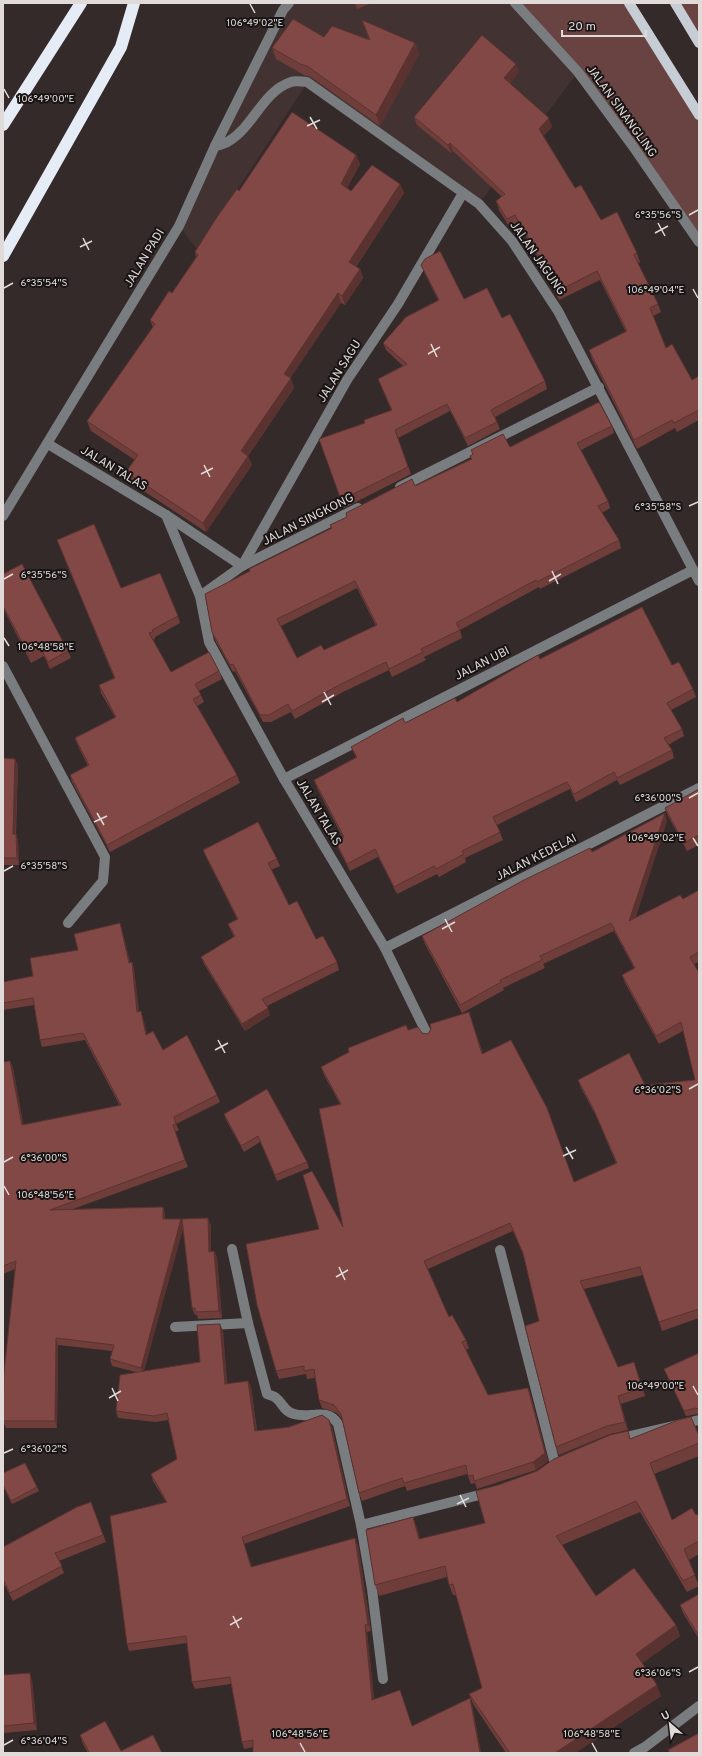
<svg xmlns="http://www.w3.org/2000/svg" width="702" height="1756" viewBox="0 0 702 1756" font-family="Overpass,sans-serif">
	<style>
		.built { fill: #423231 }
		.green { fill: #694341 }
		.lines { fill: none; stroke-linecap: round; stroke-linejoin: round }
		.minor { stroke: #7a7d80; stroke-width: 10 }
		.major { stroke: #c7cdd4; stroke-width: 10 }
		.highway { stroke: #e6ecf5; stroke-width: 12 }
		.wall { fill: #6f3e3b; fill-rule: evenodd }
		.shaded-wall { fill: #5a3230 }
		.building { fill: #814845; stroke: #5a3230; fill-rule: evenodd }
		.ticks { fill: none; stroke: #e0dad9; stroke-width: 1.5 }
		.labels { text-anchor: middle; stroke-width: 4; stroke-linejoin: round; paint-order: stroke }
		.street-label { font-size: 12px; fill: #e0dad9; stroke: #191414 }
		.ticks-label { font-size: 10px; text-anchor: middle; fill: #e0dad9; stroke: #191414; stroke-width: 4; stroke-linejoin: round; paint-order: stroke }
	</style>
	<rect width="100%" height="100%" fill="#342a2a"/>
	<path class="built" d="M289 3H515L578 72 479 204 305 86 198 250 179 226Z"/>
	<g class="green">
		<path d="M515 3H629L699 118V242L632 146Z"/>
		<path d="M674 3H699V43Z"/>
	</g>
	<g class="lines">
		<g class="minor">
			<path d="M515 3 578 72 632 145 699 242"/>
			<path d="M215 146C220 145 225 144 229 141 254 126 263 91 291 82 296 80 302 82 307 82L479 204 512 241 558 311 699 581"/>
			<path d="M48 444 166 515 242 566"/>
			<path d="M400 487 599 387"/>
			<path d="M358 508 242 566 200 596 209 642 284 779 385 948 428 1036"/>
			<path d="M166 515 200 596"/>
			<path d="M3 516 179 226 215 146 283 10 289 3"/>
			<path d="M242 566 347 380 398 304 463 193"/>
			<path d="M3 666 105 857 103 881 68 923"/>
			<path d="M284 779 693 570"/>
			<path d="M385 948 699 788"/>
			<path d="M232 1249 248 1323 267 1394C269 1395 274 1396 276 1398 283 1403 284 1412 294 1414 310 1419 328 1407 338 1424L361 1525 372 1589 383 1679"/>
			<path d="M500 1250 555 1464"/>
			<path d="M175 1327 248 1323"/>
			<path d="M617 1439 699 1420"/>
			<path d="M361 1525 491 1492"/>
			<path d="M634 1753 645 1747 699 1706"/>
		</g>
		<g class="major">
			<path d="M629 3 699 115"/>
			<path d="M675 3 699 43"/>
		</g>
		<g class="highway">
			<path d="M3 125 81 3"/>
			<path d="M3 256 121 47 134 3"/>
		</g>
	</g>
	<g class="wall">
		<path d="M355 3H372L357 9Z"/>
		<path d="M362 20 415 43 419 54 380 126 311 77 304 75 276 59 272 48 324 37 369 40Z"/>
		<path d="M519 72 510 83 552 127 543 136 575 188 601 220 637 253 640 262 638 263 658 304 661 312 653 316 666 348 692 380 699 376V420L677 432 675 428 637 449 592 359 589 350 626 332 600 280 559 300 549 281 546 273H547L518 223 510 228 499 210 496 201 502 197 453 151 451 153 417 125 414 117Z"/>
		<path d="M356 155 360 164 347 188 351 191 400 184 404 193 356 267 360 269 363 278 345 305 341 303 290 378 294 388 248 456 252 465 206 532 130 482 126 472 135 460 91 431 87 421 153 328 150 320 172 293 196 257 195 252 239 191Z"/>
		<path d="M421 265 464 299 502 318 545 381 547 389 495 417 500 429 468 446 450 411 398 438 411 474 344 508 319 439 365 423 391 410 378 379 403 366 386 350 383 343 438 300 424 272Z"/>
		<path d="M612 426 614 433 581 450 608 501 610 508 602 513 619 540 621 548 540 589 539 587 460 630 462 638 424 657 426 660 392 677 389 670 343 692 295 719 291 712 271 722H263L235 671 233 672 215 640 212 632 331 529 330 525 471 459 470 456 473 454 471 450 510 447ZM357 588 376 626 324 650 297 658 281 626Z"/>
		<path d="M57 540 121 588 178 616 180 623 155 637V639L152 640 171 672 219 671 222 679 199 691 204 702 197 706 237 775 240 783 110 852 72 782 70 775 88 766 78 746 75 738 115 717 101 693 99 685 114 678Z"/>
		<path d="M3 574 68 651 71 658 50 669 44 656 31 663 4 610 3 611Z"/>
		<path d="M540 659 672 665 693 689 696 697 671 710 682 729 684 736 668 745 672 750 674 758 620 785 617 780 576 802 570 789 497 825 503 840 465 858 466 862 439 877 437 874 397 894 378 857 350 871 339 850 336 842 343 838 317 788 314 780 356 758 351 747 457 702Z"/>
		<path d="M3 758 15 759 18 766 16 834 18 841 19 865H3Z"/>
		<path d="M699 789V845L687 851 668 816 665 808Z"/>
		<path d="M667 821 635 918 683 899 699 890V962L694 964 699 973V1318L662 1331 643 1275 584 1289 618 1367 637 1371 645 1396 621 1404 628 1430 610 1434 559 1455 556 1447 539 1321 524 1257 513 1231 428 1269 449 1317 466 1340 469 1348 466 1350 488 1395 528 1388 531 1396 548 1461 536 1470 477 1489 475 1483 471 1484 467 1474 407 1491 405 1486 362 1501 359 1493 343 1420 337 1413 322 1408 319 1400 315 1378 307 1379 306 1374 279 1379 276 1371 343 1227 340 1104 324 1075 321 1067 408 1030 422 1033 428 1034 469 1012 483 1054 574 1182 616 1163 596 1116 581 1088 578 1080 645 1085 695 1080 683 1031 659 1044 625 983 622 975 634 968 614 931 543 964 545 968 503 988 504 990 462 1013 425 944 422 936 592 852Z"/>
		<path d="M203 850 277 859 280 866 271 870 289 905 316 939 337 962 339 970 267 1006 270 1015 245 1031 204 964 201 957 234 937 231 931 228 924 237 919 206 857Z"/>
		<path d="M120 923 122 930 130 962H132L134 969 139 1012 143 1018 147 1034 163 1050 217 1095 220 1102 176 1124 179 1130 175 1132 188 1167 73 1209 163 1207 165 1214V1219H181L183 1223 211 1225V1252L214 1251 217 1258 222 1318 198 1319 197 1315H195L192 1308 183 1227 144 1371 200 1362 223 1331 227 1384 248 1381 251 1387 257 1431 289 1427 329 1420 332 1427 350 1506 244 1544 252 1567 358 1545 371 1631 367 1632 374 1699 412 1726 472 1705 481 1753H253V1747L244 1749 242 1742 231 1684 195 1689 192 1682 187 1643 129 1651 127 1644 166 1502 153 1481 151 1474 177 1459 168 1420 156 1422 118 1418 116 1411 136 1372 112 1366 110 1359 112 1351 58 1345 57 1428H6L3 1421 15 1269 3 1274V1062L10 1061 13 1068 23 1125 120 1106 85 1040 42 1047 40 1040 34 1005 3 1010V982L33 976 78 950Z"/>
		<path d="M224 1114 307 1162 309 1168 277 1181 260 1142 244 1152 226 1120Z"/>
		<path d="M699 1353V1414L686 1416 664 1369Z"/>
		<path d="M628 1431 630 1439 699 1436V1456L654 1474 672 1520 696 1515 699 1514V1554L689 1560 699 1586 687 1592 640 1512 562 1545 596 1596 676 1625 680 1636 642 1663 661 1696 575 1753H506L473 1704 469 1694 482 1688 456 1595H453L449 1585 447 1577 379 1596 375 1585 413 1517 420 1539 485 1523 498 1485 537 1471Z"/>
		<path d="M3 1473 37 1487 39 1491 12 1504 3 1486Z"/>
		<path d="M91 1502 106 1542 59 1561 64 1573 13 1601 3 1582V1547Z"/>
		<path d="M699 1594V1639L683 1613 680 1605Z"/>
		<path d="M3 1675 32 1680 37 1730 3 1733Z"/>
		<path d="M80 1735 121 1751 88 1753 83 1744Z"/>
	</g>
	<g class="shaded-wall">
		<path d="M415 43 419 54 380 126 376 115Z"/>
		<path d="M516 64 519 72 507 86 504 78Z"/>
		<path d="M549 118 552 127 542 138 539 129Z"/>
		<path d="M450 143 453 151 451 153 448 145Z"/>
		<path d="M356 155 360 164 344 193 341 184Z"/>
		<path d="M400 184 404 193 353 271 349 262Z"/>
		<path d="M360 269 363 278 345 305 342 296Z"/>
		<path d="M338 293 341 303 287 383 284 374Z"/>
		<path d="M291 378 294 388 245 460 241 451Z"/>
		<path d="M248 456 252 465 206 532 203 523Z"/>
		<path d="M15 759 18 766 15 841 13 834Z"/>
		<path d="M665 813 667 821 632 929 629 921Z"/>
		<path d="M16 834 18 841 19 865 17 858Z"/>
		<path d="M120 923 122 930 132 969 129 963Z"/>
		<path d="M132 962 134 969 140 1019 137 1012Z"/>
		<path d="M268 1008 270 1015 245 1031 242 1024Z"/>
		<path d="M141 1011 143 1018 149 1042 146 1035Z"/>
		<path d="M10 1061 13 1068 25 1132 22 1125Z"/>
		<path d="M163 1207 165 1214V1226L163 1219Z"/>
		<path d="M208 1218 211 1225V1259L209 1252Z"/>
		<path d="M181 1219 184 1226 143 1374 141 1368Z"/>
		<path d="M214 1251 217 1258 222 1318 219 1311Z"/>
		<path d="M220 1324 223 1331 228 1391 225 1384Z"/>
		<path d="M56 1338 58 1345 57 1428 55 1421Z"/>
		<path d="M248 1381 251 1387 258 1438 255 1431Z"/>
		<path d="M528 1388 531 1396 548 1461 536 1470 533 1462Z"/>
		<path d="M618 1396 621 1404 628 1430 625 1422Z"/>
		<path d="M329 1420 332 1427 350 1506 347 1499Z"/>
		<path d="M413 1517 417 1528 423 1550 419 1539Z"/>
		<path d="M355 1538 358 1545 371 1631 368 1624Z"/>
		<path d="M365 1625 367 1632 375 1707 372 1700Z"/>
		<path d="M676 1625 680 1636 640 1665 636 1654Z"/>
		<path d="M30 1673 32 1680 37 1730 34 1723Z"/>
		<path d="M657 1685 661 1696 575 1753H555Z"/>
		<path d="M470 1698 472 1705 481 1753H480Z"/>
	</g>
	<g class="building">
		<path d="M293 19 324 37 332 26 370 40 362 20 415 43 376 115 307 66 300 64 272 48Z"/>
		<path d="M482 35 516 64 504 78 549 118 539 129 575 188 581 185 601 220 617 212 637 253 634 255 658 304 650 308 666 348 672 344 692 380 699 376V410L674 423 672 420 634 440 589 350 627 331 597 271 556 292 546 273 548 272 515 215 507 219 496 201 505 194 450 143 448 145 414 117Z"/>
		<path d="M292 112 356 155 341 184 351 191 372 165 400 184 349 262 360 269 342 296 338 293 284 374 291 378 241 451 248 456 203 523 126 472 138 455 87 421 155 324 150 320 169 291 172 293 198 255 195 252 217 217 237 189 239 191Z"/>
		<path d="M440 251 464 299 487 288 502 318 510 314 545 381 491 410 497 422 465 438 447 404 395 430 408 467 341 500 319 439 365 423 364 420 392 410 378 379 407 364 383 343 406 317 439 300 421 265 425 259Z"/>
		<path d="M599 402 612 426 577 443 608 501 598 506 619 540 537 582 536 580 456 623 460 630 421 649 423 652 389 669 386 662 341 684 292 711 288 704 269 715H260L233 664 230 665 212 632 205 594 250 571 249 569 332 528 330 525 347 517 346 513 412 479 415 486 472 459 470 456 473 454 471 450 503 434 510 447ZM355 581 377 625 324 650 321 645 297 658 277 619Z"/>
		<path d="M94 524 121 588 160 573 178 616 152 630 153 632 149 633 171 672 209 652 219 671 195 684 201 695 193 699 237 775 107 845 70 775 89 765 75 738 116 717 99 685 115 678 57 540Z"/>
		<path d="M22 564 68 651 48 662 41 649 29 655 3 606V574Z"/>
		<path d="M642 607 672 665 679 662 693 689 667 703 682 729 664 738 672 750 617 778 614 772 574 794 567 782 493 817 500 832 462 851 464 854 436 869 434 866 394 887 375 849 347 864 336 842 344 837 314 780 357 757 351 747 403 718 405 723 455 698 457 702 538 655 540 659Z"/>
		<path d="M3 758 15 759 13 834H16L17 858H3Z"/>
		<path d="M699 789V835L684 843 665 808Z"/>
		<path d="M665 813 629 921 680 895 683 899 699 890V952L690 957 699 973V1309L659 1322 640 1267 580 1281 618 1367 634 1362 642 1388 618 1396 625 1422 607 1426 556 1447 525 1326 539 1321 523 1253 510 1223 424 1261 449 1317 452 1315 466 1340 462 1342 488 1395 528 1388 545 1453 533 1462 474 1481 473 1475 468 1476 466 1465 404 1483 402 1478 359 1493 341 1414 334 1405 319 1400 314 1369 304 1371V1366L276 1371 257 1305 246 1244 319 1229 303 1175 312 1171 343 1227 319 1109 341 1104 321 1067 349 1052 348 1048 406 1025 408 1030 418 1027 422 1033 428 1034 431 1029 430 1024 469 1012 482 1054 511 1040 547 1108 574 1182 617 1163 593 1108 578 1080 629 1053 645 1085 695 1080 681 1022 656 1036 622 975 635 968 611 923 540 956 542 960 500 980 501 982 460 1005 422 936 524 880 590 848 592 852Z"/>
		<path d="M258 822 277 859 268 863 289 905 297 901 316 939 323 936 337 962 262 999 268 1008 242 1024 201 957 235 936 228 924 238 919 203 850Z"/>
		<path d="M120 923 129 963 132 962 137 1012 141 1011 146 1035 153 1031 163 1050 187 1035 217 1095 174 1117 176 1124 173 1125 185 1160 50 1210 163 1207V1219H181L141 1368 110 1359 114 1345 56 1338 55 1421H3L4 1372 16 1261 3 1266V1062L10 1061 22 1125 121 1105 83 1033 40 1040 33 998 3 1003V982L33 976 30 958 78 950 74 934Z"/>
		<path d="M267 1089 307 1162 275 1175 258 1136 241 1146 224 1114Z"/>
		<path d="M208 1218 209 1252 214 1251 219 1311 195 1312V1308H192L182 1219Z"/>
		<path d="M220 1324 225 1384 248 1381 255 1431 289 1427 322 1415 329 1420 347 1499 242 1537 251 1567 355 1538 368 1624 365 1625 372 1700 400 1690 412 1726 470 1698 480 1753H253V1740L242 1742 230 1677 192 1682 186 1636 127 1644 110 1516 167 1502 151 1474 177 1459 167 1413 154 1416 116 1411 120 1375 200 1362 197 1325Z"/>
		<path d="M699 1353V1409L696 1408 684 1411 664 1369Z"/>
		<path d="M691 1417 699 1436V1443L650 1463 672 1520 692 1508 696 1515 699 1514V1541L684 1549 695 1575 683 1581 636 1501 556 1536 596 1596 634 1568 676 1625 636 1654 657 1685 555 1753H510L469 1694 482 1688 453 1584 449 1585 445 1566 375 1585 366 1530 413 1517 419 1539 485 1523 476 1491 498 1485 537 1471 554 1459 610 1435 628 1431 630 1439 678 1420Z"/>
		<path d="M25 1463 37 1487 11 1501 3 1485V1473Z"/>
		<path d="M91 1502 103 1535 55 1553 62 1566 10 1593 3 1579V1547L77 1507Z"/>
		<path d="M699 1594V1636L680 1605Z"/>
		<path d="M30 1673 34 1723 3 1726V1675Z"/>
		<path d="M105 1721 121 1751 153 1735 162 1753H86L89 1752 80 1735Z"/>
		<path d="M699 1733V1753H670L668 1750Z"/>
	</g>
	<path class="ticks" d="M250 4 255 13M4 89 9 98M310 117 317 129M307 126 320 120M689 215 698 210M658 223 665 236M655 233 668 226M83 238 89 250M80 247 92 241M4 288 13 283M693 289 698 298M431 344 437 357M428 354 440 347M204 465 210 477M201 474 213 468M689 506 698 502M552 571 558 584M4 579 13 574M549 581 561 574M4 638 9 646M324 692 331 705M322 702 334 695M689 798 698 793M97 813 104 825M94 822 107 816M693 838 698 846M4 871 13 866M445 919 452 932M442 929 455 922M218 1040 225 1053M215 1050 228 1043M689 1089 698 1084M566 1147 573 1159M563 1156 576 1150M4 1162 13 1157M4 1186 9 1195M339 1267 345 1280M336 1277 348 1270M693 1386 698 1395M112 1388 118 1401M109 1398 121 1391M4 1453 13 1449M460 1495 466 1507M457 1504 469 1498M233 1616 239 1628M230 1625 242 1618M689 1672 698 1667M300 1743 305 1752M592 1743 597 1752M4 1745 13 1740"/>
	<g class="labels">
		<g class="street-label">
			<text transform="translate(622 111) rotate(54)" y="4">JALAN SINANGLING</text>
			<text transform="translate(144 258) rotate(-59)" y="4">JALAN PADI</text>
			<text transform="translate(538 258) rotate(55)" y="4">JALAN JAGUNG</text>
			<text transform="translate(339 371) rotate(-58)" y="4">JALAN SAGU</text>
			<text transform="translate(114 468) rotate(31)" y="4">JALAN TALAS</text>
			<text transform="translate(308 519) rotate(-27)" y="4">JALAN SINGKONG</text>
			<text transform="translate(482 663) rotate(-27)" y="4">JALAN UBI</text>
			<text transform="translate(319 812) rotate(59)" y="4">JALAN TALAS</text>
			<text transform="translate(536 857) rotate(-27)" y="4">JALAN KEDELAI</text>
		</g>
	</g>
	<g class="ticks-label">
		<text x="255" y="26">106°49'02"E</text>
		<text x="46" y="102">106°49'00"E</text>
		<text x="658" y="218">6°35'56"S</text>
		<text x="44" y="286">6°35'54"S</text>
		<text x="656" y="293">106°49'04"E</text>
		<text x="658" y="510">6°35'58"S</text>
		<text x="44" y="578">6°35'56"S</text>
		<text x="46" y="650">106°48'58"E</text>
		<text x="658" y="801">6°36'00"S</text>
		<text x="656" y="841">106°49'02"E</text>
		<text x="44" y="869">6°35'58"S</text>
		<text x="658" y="1093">6°36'02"S</text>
		<text x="44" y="1161">6°36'00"S</text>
		<text x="46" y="1198">106°48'56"E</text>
		<text x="656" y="1389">106°49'00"E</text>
		<text x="44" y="1452">6°36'02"S</text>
		<text x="658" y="1676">6°36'06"S</text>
		<text x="300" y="1737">106°48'56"E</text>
		<text x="592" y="1737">106°48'58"E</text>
		<text x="44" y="1744">6°36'04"S</text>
	</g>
	<rect width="702" height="1756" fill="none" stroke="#e0dad9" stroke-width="8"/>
	<g transform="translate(670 1724) rotate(332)" stroke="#191414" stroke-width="3" paint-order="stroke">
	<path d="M0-3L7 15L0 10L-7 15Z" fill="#e0dad9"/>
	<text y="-6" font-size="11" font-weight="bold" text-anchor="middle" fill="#e0dad9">U</text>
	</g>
	<path d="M562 30v6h84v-6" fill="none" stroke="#e0dad9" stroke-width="2"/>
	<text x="568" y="30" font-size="12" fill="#e0dad9" stroke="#191414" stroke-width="3" paint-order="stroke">20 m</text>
</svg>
